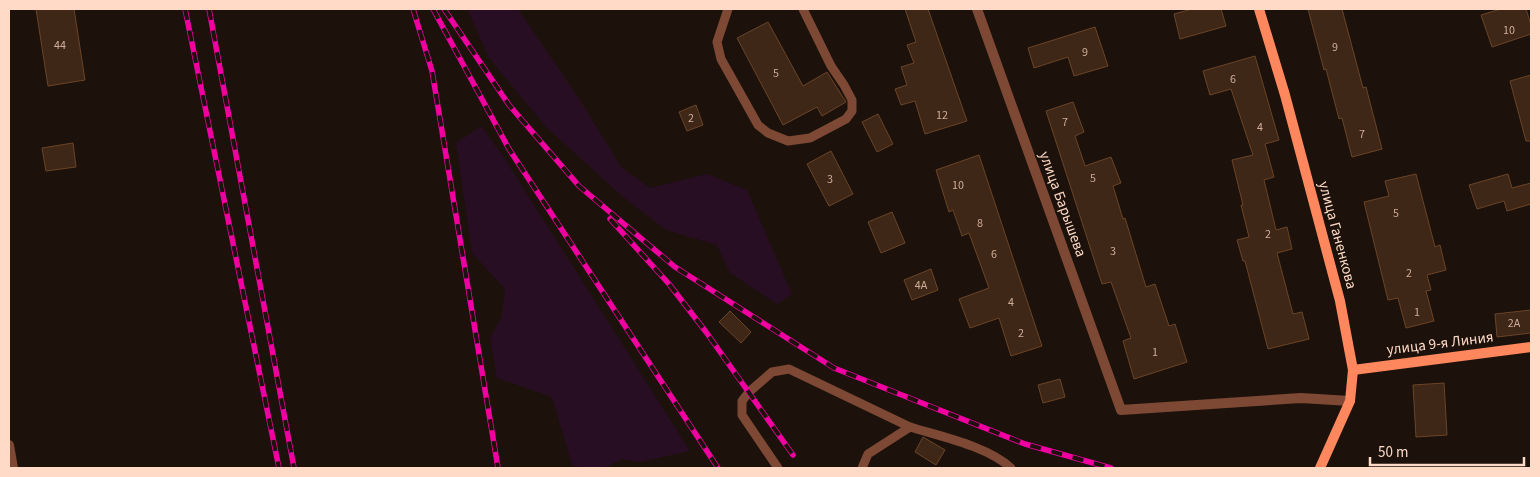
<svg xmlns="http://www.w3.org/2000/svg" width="1540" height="477" viewBox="0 0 1540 477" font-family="'Source Sans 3',sans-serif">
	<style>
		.green { fill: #270e22 }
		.building { fill: #3e2716; stroke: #6b4427 }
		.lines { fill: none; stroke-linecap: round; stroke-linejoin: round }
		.lane { stroke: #7d4834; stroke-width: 9 }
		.street { stroke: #7d4834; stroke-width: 10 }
		.secondary { stroke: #ff875d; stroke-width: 10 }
		.rail-casing { stroke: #f100a1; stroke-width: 5.5 }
		.rail { stroke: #1c120b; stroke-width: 4; stroke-dasharray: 11; stroke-linecap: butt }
		.labels { text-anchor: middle; stroke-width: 4; stroke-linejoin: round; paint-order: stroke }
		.number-label { font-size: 12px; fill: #cfad9a }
		.street-label { font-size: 15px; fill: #ffdac6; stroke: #1c120b }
	</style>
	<rect width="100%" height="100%" fill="#1c120b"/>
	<g class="green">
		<path d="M467 9H518L580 100 621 167 650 188 707 174 747 190 792 294 777 304 730 273 717 245 666 230 623 197 547 128 489 58Z"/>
		<path d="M481 126 503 156 690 451 640 462 622 459 605 468H582L572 465 552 397 497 378 490 337 501 319 505 289 472 253 456 143Z"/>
	</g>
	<g class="building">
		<path d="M36 9H74L85 80 48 86Z"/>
		<path d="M905 9H928L967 121 925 134 915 101 901 105 895 89 907 85 901 67 914 63 907 45 916 42Z"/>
		<path d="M1192 9H1221L1226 26 1180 39 1174 14Z"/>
		<path d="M1308 9H1342L1363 88 1366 87 1382 149 1352 157 1342 118 1339 119 1326 69 1324 70Z"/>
		<path d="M1501 9H1526L1531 25V34L1492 47 1481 15Z"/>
		<path d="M768 22 803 86 827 72 846 102 822 116 817 107 783 125 737 38Z"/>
		<path d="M1095 27 1108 66 1074 76 1068 57 1034 68 1028 48Z"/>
		<path d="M1255 56 1279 140 1265 144 1274 177 1264 180 1276 230 1287 227 1292 249 1277 253 1293 314 1302 312 1309 339 1268 349 1245 261H1243L1237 240 1249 237 1241 205H1243L1232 160 1253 155 1231 89 1210 95 1203 71Z"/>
		<path d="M1531 75V141H1526L1510 81Z"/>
		<path d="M1073 102 1084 132 1075 136 1085 166 1111 157 1121 183 1113 186 1123 219 1125 218 1146 287 1155 284 1169 326 1175 324 1187 362 1134 379 1123 341 1131 338 1111 282 1102 284 1046 111Z"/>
		<path d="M696 105 703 125 687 131 679 112Z"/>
		<path d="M878 114 893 144 877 152 862 122Z"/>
		<path d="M73 143 76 167 46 171 42 148Z"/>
		<path d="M831 151 853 194 829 206 807 164Z"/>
		<path d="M979 155 1042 346 1011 356 999 318 970 328 959 299 989 288 969 233 962 236 953 210 949 212 936 170Z"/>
		<path d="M1416 174 1435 247 1440 245 1446 270 1427 275 1431 290 1426 291 1434 321 1406 328 1398 298 1388 300 1364 202 1389 196 1385 181Z"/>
		<path d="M1508 174 1512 188 1531 183V204L1507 211 1504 201 1477 209 1469 185Z"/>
		<path d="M892 212 905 243 881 253 868 222Z"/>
		<path d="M931 269 938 290 912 300 904 280Z"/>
		<path d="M1531 310V333L1497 337 1495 314Z"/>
		<path d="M730 311 751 332 741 343 719 322Z"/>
		<path d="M1060 379 1065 397 1043 403 1038 385Z"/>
		<path d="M1444 383 1447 435 1416 437 1413 385Z"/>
		<path d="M923 437 945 450 936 465 915 452Z"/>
	</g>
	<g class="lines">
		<g class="lane">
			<path d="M728 9 717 42 721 59 758 125 768 133 788 141 810 138 846 119 852 111V100L844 85 831 66 803 9"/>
			<path d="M778 468 742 415V401L749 392 772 372 789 369 910 427"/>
			<path d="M862 468 868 454 910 427C942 437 987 446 1011 468"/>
		</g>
		<g class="street">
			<path d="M977 9 1121 410 1301 398 1350 401"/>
			<path d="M9 445 13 468"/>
		</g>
		<g class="secondary">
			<path d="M1259 9 1285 95 1340 301 1353 370 1350 401 1320 468"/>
			<path d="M1353 370 1531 347"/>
		</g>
		<g class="rail-casing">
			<g id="rail">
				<path d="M185 9 279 468"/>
				<path d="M209 9 294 468"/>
				<path d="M413 9 432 71 498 468"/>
				<path d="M433 9 509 149 718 468"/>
				<path d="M444 9 509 105 579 186 675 267 834 368 1025 444 1111 468"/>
				<path d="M610 219 669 284 706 332 793 455"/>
			</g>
		</g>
		<use href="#rail" class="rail"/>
	</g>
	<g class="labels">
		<g class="number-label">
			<text x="1509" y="34">10</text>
			<text x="60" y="49">44</text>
			<text x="1335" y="51">9</text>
			<text x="1085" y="56">9</text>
			<text x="776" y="77">5</text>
			<text x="1233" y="83">6</text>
			<text x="942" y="119">12</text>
			<text x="691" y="122">2</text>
			<text x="1065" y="126">7</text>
			<text x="1260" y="131">4</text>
			<text x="1362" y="138">7</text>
			<text x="1093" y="182">5</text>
			<text x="830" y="183">3</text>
			<text x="958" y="189">10</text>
			<text x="1396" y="217">5</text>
			<text x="980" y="227">8</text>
			<text x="1268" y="238">2</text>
			<text x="1113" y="255">3</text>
			<text x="994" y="258">6</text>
			<text x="1409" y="277">2</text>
			<text x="921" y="289">4А</text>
			<text x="1011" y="306">4</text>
			<text x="1417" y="316">1</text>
			<text x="1514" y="327">2А</text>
			<text x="1021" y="337">2</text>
			<text x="1155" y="356">1</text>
		</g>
		<g class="street-label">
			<text transform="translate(1063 204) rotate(70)" y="5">улица Барышева</text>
			<text transform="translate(1338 235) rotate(75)" y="5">улица Ганенкова</text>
			<text transform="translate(1440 343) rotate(-7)" y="5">улица 9-я Линия</text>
		</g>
	</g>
	<rect width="1540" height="477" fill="none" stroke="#ffdac6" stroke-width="20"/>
	<path d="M1370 457v8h154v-8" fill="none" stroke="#ffdac6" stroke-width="2.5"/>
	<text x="1378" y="457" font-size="15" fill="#ffdac6" stroke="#1c120b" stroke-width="4" paint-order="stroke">50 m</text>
</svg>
